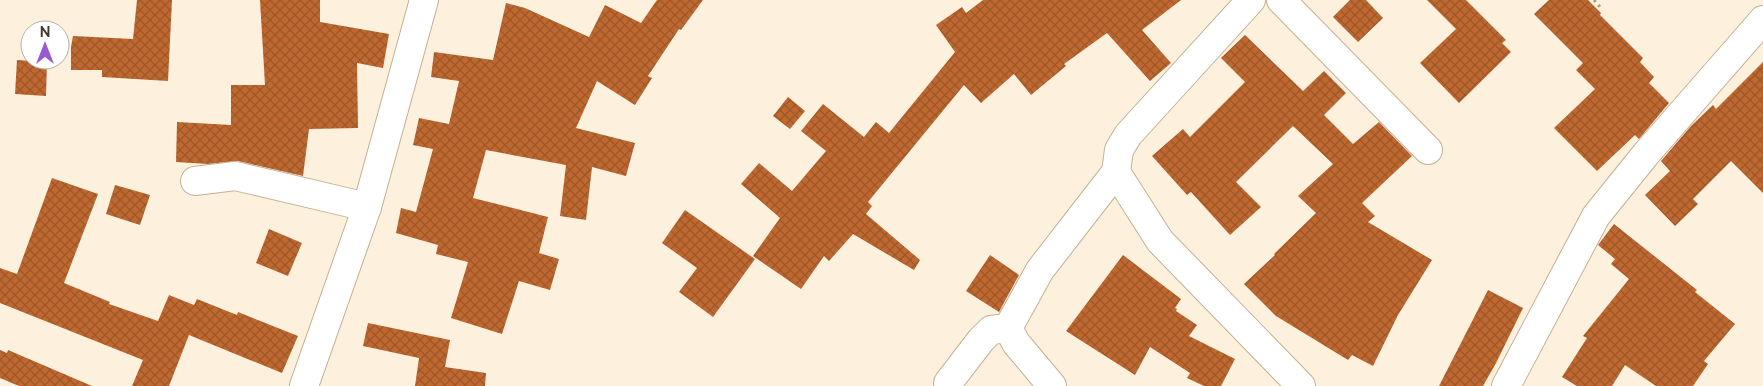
<svg xmlns="http://www.w3.org/2000/svg" width="1763" height="386" viewBox="0 0 1763 386" font-family="Raleway,sans-serif">
	<style>
		.building { fill: url(#building-cross-hatch) }
		.lines { fill: none; stroke-linecap: round; stroke-linejoin: round }
		.minor-casing { stroke: #c3b092; stroke-width: 30 }
		.path { stroke: #a59a8b; stroke-width: 3; stroke-dasharray: 2.5 4; stroke-linecap: butt }
		.minor { stroke: #fff; stroke-width: 28 }
	</style>
	<defs>
		<pattern id="building-cross-hatch" width="8" height="8" patternUnits="userSpaceOnUse" patternTransform="scale(1.25)"><rect width="8" height="8" fill="#bf6930"/><path d="M0 0l8 8M0 8l8-8" fill="none" stroke="#9d5729"/></pattern>
	</defs>
	<rect width="100%" height="100%" fill="#fdf1de"/>
	<g class="building">
		<path d="M137 0H172L168 81 102 77V70H71V47L73 36 133 39Z"/>
		<path d="M260 0H320V22L389 34 383 68 357 63 358 128 309 129 303 176 238 161 208 164 176 162 177 122 231 125V85H265Z"/>
		<path d="M657 0H703L681 30 679 29 648 76 652 78 635 105 597 81 576 128 635 143 626 176 592 167 586 220 560 216 566 165 486 150 473 198 548 217 539 253 559 259 550 290 519 281 502 334 451 318 468 262 436 254 438 245 396 233 401 208 416 212 433 149 413 145 419 118 449 124 459 81 431 77 434 52 493 60 506 3 525 8 589 37 605 5 641 23Z"/>
		<path d="M983 0H1181L1142 30 1171 63 1150 81 1107 33 1064 64 1066 66 1031 95 1014 74 981 103 964 85 868 202 872 206 866 214 920 260 914 270 853 234 829 261 824 256 801 289 753 256 780 218 741 184 759 163 792 191 826 151 801 131 823 104 864 137 876 122 889 133 955 52 936 25 962 7 966 13Z"/>
		<path d="M1350 0H1366L1383 18 1358 42 1333 17Z"/>
		<path d="M1427 0H1466L1506 40 1502 43 1511 52 1459 103 1420 63 1456 29Z"/>
		<path d="M1549 0H1588L1601 13 1600 15 1643 58 1640 62 1654 77 1649 83 1669 103 1639 139 1635 135 1597 171 1554 128 1595 89 1576 70 1583 63 1534 14Z"/>
		<path d="M1245 35 1303 91 1324 71 1346 93 1324 115 1353 144 1379 122 1412 156 1362 203 1375 216 1368 222 1432 260 1398 315 1373 366 1352 355 1348 360 1276 316 1244 284 1275 255 1274 254 1316 213 1298 196 1333 164 1293 126 1236 182 1261 207 1230 235 1191 192 1187 195 1152 156 1183 129 1190 137 1245 82 1221 58Z"/>
		<path d="M17 60 47 62 46 96 15 94Z"/>
		<path d="M1763 62V193L1731 161 1693 199 1698 204 1675 226 1645 195 1670 171 1661 161 1691 126 1713 105 1716 109Z"/>
		<path d="M788 97 805 111 790 129 773 116Z"/>
		<path d="M52 178 98 194 64 283 110 302 109 304 158 321 169 295 194 305 197 299 237 315 238 312 298 336 282 373 189 335 169 386H132L143 360 0 303V268L17 274Z"/>
		<path d="M115 185 150 195 140 225 106 214Z"/>
		<path d="M685 210 755 259 713 317 679 292 697 268 662 243Z"/>
		<path d="M1614 224 1697 290 1695 292 1735 324 1704 361 1708 364 1693 386H1656L1625 365 1612 386H1577L1562 377 1587 338 1583 336 1629 279 1611 264 1615 259 1598 245Z"/>
		<path d="M269 229 302 243 288 276 256 263Z"/>
		<path d="M990 255 1019 275 999 312 966 291Z"/>
		<path d="M1123 255 1181 299 1175 308 1177 309 1176 311 1197 325 1189 336 1235 359 1221 386H1204L1187 378 1190 373 1150 347 1135 375 1066 331Z"/>
		<path d="M1488 290 1523 308 1496 363 1483 386H1439Z"/>
		<path d="M368 323 450 340 445 367 486 373 485 386H415L419 358 363 346Z"/>
		<path d="M0 350 7 353 8 350 92 386H19L0 378Z"/>
	</g>
	<g class="lines">
		<g class="minor-casing">
			<g id="minor">
				<path d="M1251 0 1128 135 1119 150 1116 172 1160 241 1301 386"/>
				<path d="M1281 0 1428 150"/>
				<path d="M195 181 235 176 367 207"/>
				<path d="M948 383 981 340 991 330 1008 328"/>
				<path d="M304 386 367 207 424 0"/>
				<path d="M1052 386 1016 343 1008 328 1040 270 1116 172"/>
				<path d="M1506 386 1596 216 1646 154 1763 20"/>
			</g>
		</g>
		<path class="path" d="M1594 0 1601 8"/>
		<use href="#minor" class="minor"/>
	</g>
	<g transform="translate(45 45)"><circle r="24" fill="#ffffff" stroke="#b4b0ab"/>
	<path d="M0-4L9 19L0 12L-9 19Z" fill="#985bd2"/>
	<text y="-8" font-size="14" font-weight="bold" text-anchor="middle" fill="#433a2e">N</text>
	</g>
</svg>
